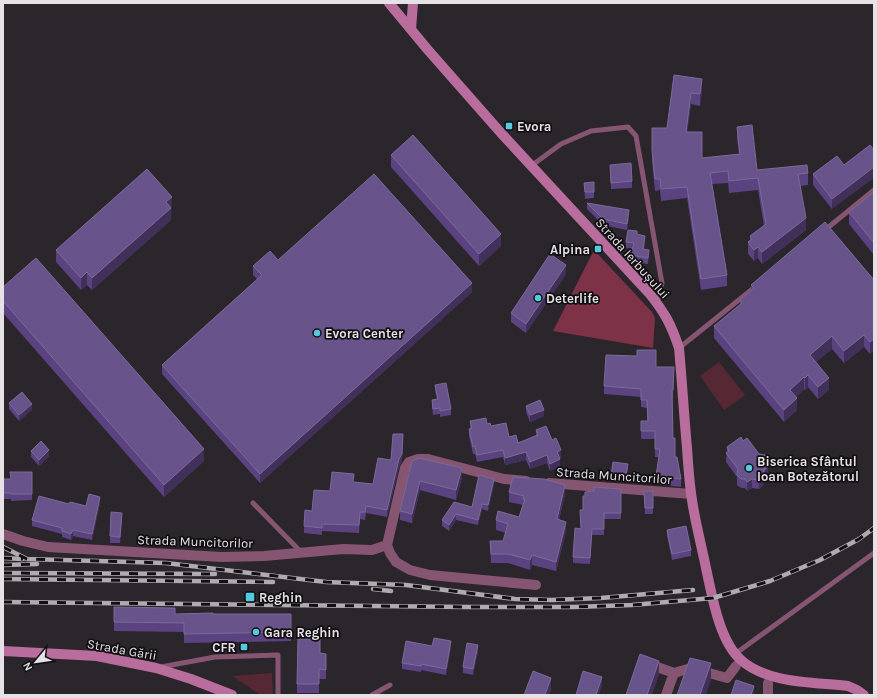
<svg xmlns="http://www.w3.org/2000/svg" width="877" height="698" viewBox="0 0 877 698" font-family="Karla,sans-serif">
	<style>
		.green { fill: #562834 }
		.forest { fill: #7d3247 }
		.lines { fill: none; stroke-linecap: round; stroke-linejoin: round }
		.lane { stroke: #855572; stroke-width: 5 }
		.street { stroke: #855572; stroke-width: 10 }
		.secondary { stroke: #b96d9c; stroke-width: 10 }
		.rail-casing { stroke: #b0abb0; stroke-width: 4.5 }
		.rail { stroke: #120f13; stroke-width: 3; stroke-dasharray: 9; stroke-linecap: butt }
		.wall { fill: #5a4380 }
		.shaded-wall { fill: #41305a }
		.building { fill: #68548b; stroke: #7c6a99 }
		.poi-dot { fill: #54cadd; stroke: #120f13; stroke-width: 1.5 }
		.labels { text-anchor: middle; stroke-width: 3.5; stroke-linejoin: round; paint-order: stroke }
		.poi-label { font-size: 13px; font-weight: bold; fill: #e5e1e5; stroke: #120f13; text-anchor: start }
		.street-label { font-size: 13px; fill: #e5e1e5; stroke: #120f13 }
	</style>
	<rect width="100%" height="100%" fill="#2b252c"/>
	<g class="green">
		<path d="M719 362 745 395 724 410 700 376Z"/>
		<path d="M272 673 273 695H261L232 676Z"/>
	</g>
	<path class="forest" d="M594 250 652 312 655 318 653 348 553 331Z"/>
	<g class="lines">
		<g class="lane">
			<path d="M531 166 561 144 591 131 628 127 636 136 662 283 657 303"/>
			<path d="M825 230 874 190"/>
			<path d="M679 348 755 287"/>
			<path d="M253 503 301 552"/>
			<path d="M735 654 874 553"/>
			<path d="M161 667 215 657 278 655V695"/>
			<path d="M372 695 390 685"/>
		</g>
		<g class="street">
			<path d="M526 481 504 479 428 459H418L409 462 405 468 387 545 390 553 396 562 410 570 430 575 536 585"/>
			<path d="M549 483 691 494"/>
			<path d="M3 534 23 541 48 547 222 557 264 556 343 549 372 550 387 545"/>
			<path d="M646 663 674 673 666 695"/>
			<path d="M674 673 691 668 727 678 736 666"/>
			<path d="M768 695V683"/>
		</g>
		<g class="secondary">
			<path d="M389 3 428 50 501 133 649 293C665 313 671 324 679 348 682 381 684 415 687 448 688 463 689 478 691 493 694 518 701 543 706 568 712 595 719 641 741 660 768 684 814 682 848 686L857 690 864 695"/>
			<path d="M411 29 413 3"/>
			<path d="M3 651 97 656 156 668 191 679 232 695"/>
		</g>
		<g class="rail-casing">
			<g id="rail">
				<path d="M3 547 27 559 166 563 326 582 406 585 515 599 552 600 601 598 693 590"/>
				<path d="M3 558 23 559"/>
				<path d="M3 565 37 564"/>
				<path d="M3 573 215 574"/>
				<path d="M3 579 273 582"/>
				<path d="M373 589 391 591"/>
				<path d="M3 602 468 607H574L632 605 713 598 770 581 820 560 859 539 874 528"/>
			</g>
		</g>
		<use href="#rail" class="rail"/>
	</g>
	<g class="wall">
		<path d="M674 75 702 91 700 106 691 104 687 132 702 158 739 154 737 139V127L757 170 808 173V185L800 186 806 230 762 264 758 258 754 261 748 254V242L750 240V236L764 226 758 190 729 193 728 183 712 184 727 275V286L701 290 687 198 661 201 660 190 655 191 652 162V128H667Z"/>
		<path d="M391 155 501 246 479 266 391 167Z"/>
		<path d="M837 156 832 209 813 185V174Z"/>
		<path d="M610 165 632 181V188L611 189Z"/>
		<path d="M594 182V198L585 199 584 183Z"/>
		<path d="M874 192V255L849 224V212Z"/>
		<path d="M587 203 629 217 627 230 603 225 587 209Z"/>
		<path d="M172 209 171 210V220L92 290 87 285 81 290 56 262V250Z"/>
		<path d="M637 234 645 242 644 249 649 256 648 264 631 262V255L633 249 626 248V242Z"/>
		<path d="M278 260 472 292 260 483 162 374V365L257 279 253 275V266Z"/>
		<path d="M566 274 526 333 511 322V313Z"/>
		<path d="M874 280 870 354 864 347 844 363 832 349 816 362 829 390 818 399 808 387 805 390 804 389 796 397 797 410 784 422 714 338V326L740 304V300L751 290V285Z"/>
		<path d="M3 287 204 461 164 497 3 313Z"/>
		<path d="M656 367H674L673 398H672L673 438 675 457 681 479V487L656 484V476L659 457H655V439H641V421H647V408L641 407V397L604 394V386Z"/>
		<path d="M435 385 451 409V415L440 417V414L433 415 432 406V400L437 399 435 391Z"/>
		<path d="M9 403 32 410 19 421 9 409Z"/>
		<path d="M526 406 544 416 530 422 526 412Z"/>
		<path d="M470 421 487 424 491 426 518 443 536 435V430L552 440 561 457 560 458V466L550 471 547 463 530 469 526 460 505 465 503 457 477 462 475 454H473L469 436V429H470Z"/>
		<path d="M743 441 759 454 767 464 768 476 764 479V484L759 489 752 488 747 491 745 488H741L737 485V477L726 462 727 447Z"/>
		<path d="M403 442 402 461 399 467 387 517 366 513 365 520 360 519 359 533 322 531V535L304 533V526L312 511 330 491 354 482 373 484Z"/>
		<path d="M31 451 49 456 39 466 31 457Z"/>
		<path d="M412 461 462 477 456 500 420 490 412 523 400 520V511Z"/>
		<path d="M628 470 626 481 621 480V482L611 481V475Z"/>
		<path d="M32 472V500L11 501V499H3V479H10Z"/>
		<path d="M494 484 488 511 482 509 478 525 456 520 449 531 442 526V520L472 507Z"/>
		<path d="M621 489V519H604V535H592L590 564 573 563V557L581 529 583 510 594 491Z"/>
		<path d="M644 491H653V514H645Z"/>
		<path d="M509 492 565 494 559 520 566 531 556 571 532 565 530 570 508 563H491L490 541H503L506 533 496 530V520L519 517 523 505 509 502Z"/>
		<path d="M100 503 92 540 73 536 71 540 62 537V534L32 526V520L69 504 86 506Z"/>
		<path d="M122 519 120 543H110V536Z"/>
		<path d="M667 530 691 550V556L672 560 667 536Z"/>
		<path d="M114 607 175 614H291V641L184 643V632L114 631Z"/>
		<path d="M432 646 451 647 446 675 421 670V672L402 669V663Z"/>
		<path d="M478 651 473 675 463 673V667Z"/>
		<path d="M320 653 326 654V679H319V693H297V684Z"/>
	</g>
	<g class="shaded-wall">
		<path d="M702 79V91L700 106V94Z"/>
		<path d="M691 93V104L686 143V132Z"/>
		<path d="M874 167V178L832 209V199Z"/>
		<path d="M172 197 171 220 92 290V278Z"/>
		<path d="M629 210V217L627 230V224Z"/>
		<path d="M806 218V230L762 264V252Z"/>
		<path d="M501 234V246L479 266V254Z"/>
		<path d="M645 236V242L643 255V249Z"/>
		<path d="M758 247V258L754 261V250Z"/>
		<path d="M649 250V256L648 264V258Z"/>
		<path d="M566 265V274L526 333V324Z"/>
		<path d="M87 272V285L81 290V278Z"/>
		<path d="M472 283V292L260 483V474Z"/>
		<path d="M864 335V347L844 363V351Z"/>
		<path d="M832 336V349L810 367V355Z"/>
		<path d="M874 339V351L870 354V342Z"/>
		<path d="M808 375V387L805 390V378Z"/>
		<path d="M804 377V389L790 402V390Z"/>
		<path d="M829 378V390L818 399V387Z"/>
		<path d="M797 398V410L784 422V410Z"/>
		<path d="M32 404V410L19 421V415Z"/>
		<path d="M544 410V416L530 422V415Z"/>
		<path d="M403 434 402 461 399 467 387 517V510Z"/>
		<path d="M204 449V461L164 497V485Z"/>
		<path d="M49 450V456L39 466V460Z"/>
		<path d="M561 450V457L557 459V452Z"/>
		<path d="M526 452V460L505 465V458Z"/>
		<path d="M547 455V463L530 469V462Z"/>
		<path d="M560 459V466L550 471V464Z"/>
		<path d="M628 464V470L626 481V475Z"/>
		<path d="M768 467V476L764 479V484L759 489V480L764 470Z"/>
		<path d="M462 468V477L456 500V490Z"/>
		<path d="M494 479V484L488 511V505Z"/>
		<path d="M752 479V488L747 491V482Z"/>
		<path d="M420 481V490L412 523V514Z"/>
		<path d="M565 485V494L557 529V519Z"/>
		<path d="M100 497V503L92 540V534Z"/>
		<path d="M482 504V509L478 525V520Z"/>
		<path d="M360 512V519L359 533V525Z"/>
		<path d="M456 514V520L449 531V525Z"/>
		<path d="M566 522V531L556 571V562Z"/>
		<path d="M73 530V536L71 540V534Z"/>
		<path d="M532 555V565L530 570V560Z"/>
		<path d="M451 641V647L446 675V669Z"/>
		<path d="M478 645V651L473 675V669Z"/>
		<path d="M659 661V675L652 695H647Z"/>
		<path d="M711 663V680L706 695H700Z"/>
		<path d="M602 677V686L599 695H596Z"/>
		<path d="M551 678V690L549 695H545Z"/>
		<path d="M754 686V695H751Z"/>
	</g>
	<g class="building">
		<path d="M674 75 702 79 700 94 691 93 686 132H702V158L740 154 737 127 752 125 757 170 807 165 808 173 798 174 806 218 762 252 758 247 754 250 748 242 752 239 750 236 766 224 758 178 729 181 728 171 710 173 727 275 701 279 687 187 661 189 660 179H655L652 150V128H667Z"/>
		<path d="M413 135 501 234 479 254 391 155Z"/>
		<path d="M870 145 874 150V167L832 199 813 174 837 156 844 165Z"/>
		<path d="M631 163 632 181 611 183 610 165Z"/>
		<path d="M147 169 172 197 166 202 171 208 92 278 87 272 81 278 56 250Z"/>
		<path d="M374 174 472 283 260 474 162 365 262 275 253 266 270 251 278 260Z"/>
		<path d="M594 182V192H585L584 183Z"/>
		<path d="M874 192V243L849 212Z"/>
		<path d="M587 203 629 210 627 224 603 219Z"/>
		<path d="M825 222 874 280V339L870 342 864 335 844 351 832 336 810 355 829 378 818 387 808 375 805 378 804 377 790 390 797 398 784 410 714 326 742 303 740 300 754 288 751 285Z"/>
		<path d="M628 230 637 231V234L645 236 643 249 649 250 648 258 631 255 634 243 626 242Z"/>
		<path d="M550 254 566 265 526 324 511 313Z"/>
		<path d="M36 258 204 449 164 485 3 301V287Z"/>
		<path d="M637 350H656V367H674L673 390H672L673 438H675V457H677L681 479 656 476 660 449H655V431H641V421H648L647 400H641V389L604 386 606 355 637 356Z"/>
		<path d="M446 383 451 409 440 411V408L433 409 432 400 438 399 435 385Z"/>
		<path d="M22 392 32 404 19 415 9 403Z"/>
		<path d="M540 400 544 410 530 415 526 406Z"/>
		<path d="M486 418 487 424 490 423 491 426 506 423 509 437 516 435 518 443 538 435 536 430 546 426 552 440 556 438 561 450 557 452 560 459 550 464 547 455 530 462 526 452 505 458 503 450 477 455 475 446 473 447 469 429 472 428 470 421Z"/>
		<path d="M393 434H403L402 454 399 459 387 510 366 506 365 512H360L359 525 322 524V528L304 526 305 510 312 511 314 490 330 491 332 472 354 474 353 482 373 484 378 458 391 460Z"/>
		<path d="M741 437 743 441 747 438 759 454 765 455 766 457 767 464 768 467 764 470V475L759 480 752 479 747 482 745 479H741L737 475 738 469 726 453 729 451 727 447Z"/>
		<path d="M41 441 49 450 39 460 31 451Z"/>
		<path d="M419 458 462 468 456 490 420 481 412 514 400 511 412 461Z"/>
		<path d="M613 462 628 464 626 475 621 474V476L611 475Z"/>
		<path d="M10 472H32V494H11V493H3V479H11Z"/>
		<path d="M479 475 494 479 488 505 482 504 478 520 456 514 449 525 442 520 454 502 472 507Z"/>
		<path d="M513 477 544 479 565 485 557 519 566 522 556 562 532 555 530 560 508 554H491L490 541H503L508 524 496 520 498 511 519 517 525 499H523L524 496 509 492Z"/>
		<path d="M594 487 621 489V513H604V529H592L590 558 573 557 575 528 581 529 580 510H583V496H585V492L594 491Z"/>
		<path d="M644 491H653V508H645Z"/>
		<path d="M89 494 100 497 92 534 73 530 71 534 62 531V528L32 520 39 496 69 504 70 502 86 506Z"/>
		<path d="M111 512 122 513 120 537 110 536Z"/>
		<path d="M686 526 691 550 672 554 667 530Z"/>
		<path d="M114 607 175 608V614L213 613V614H291V632L184 634V623L114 622Z"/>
		<path d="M434 638 451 641 446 669 421 664V666L402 663 406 641 432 646Z"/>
		<path d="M298 639H320V653L326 654V670L319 669V684H297Z"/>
		<path d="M467 643 478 645 473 669 463 667Z"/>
		<path d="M640 654 659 661 647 695H626Z"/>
		<path d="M690 658 711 663 700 695H677Z"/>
		<path d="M533 671 551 678 545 695H524Z"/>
		<path d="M583 671 602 677 596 695H576Z"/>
		<path d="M736 680 754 686 751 695H731Z"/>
	</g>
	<g class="poi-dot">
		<rect x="505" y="122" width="8" height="8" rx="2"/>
		<rect x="594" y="245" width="8" height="8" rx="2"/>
		<circle cx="538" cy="298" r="4"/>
		<circle cx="317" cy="333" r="4"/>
		<circle cx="749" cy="468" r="4"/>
		<rect x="245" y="592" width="10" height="10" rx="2"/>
		<circle cx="256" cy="632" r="4"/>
		<rect x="240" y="643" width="8" height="8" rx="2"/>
	</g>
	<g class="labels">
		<g class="poi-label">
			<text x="517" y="131">Evora</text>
			<text x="590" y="254" text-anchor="end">Alpina</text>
			<text x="546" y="303">Deterlife</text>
			<text x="325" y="338">Evora Center</text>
			<text x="757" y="466">Biserica Sfântul<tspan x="757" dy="15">Ioan Botezătorul</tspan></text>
			<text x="259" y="602">Reghin</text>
			<text x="264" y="637">Gara Reghin</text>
			<text x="236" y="652" text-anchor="end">CFR</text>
		</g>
		<g class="street-label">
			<text transform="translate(633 258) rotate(48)" y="5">Strada Ierbușului</text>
			<text transform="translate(614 475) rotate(4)" y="5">Strada Muncitorilor</text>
			<text transform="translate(195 541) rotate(2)" y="5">Strada Muncitorilor</text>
			<text transform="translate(122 649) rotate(10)" y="5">Strada Gării</text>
		</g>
	</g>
	<rect width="877" height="698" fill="none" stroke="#e5e1e5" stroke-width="8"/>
	<g transform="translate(36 662) rotate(241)" stroke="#120f13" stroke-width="3" paint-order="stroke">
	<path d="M0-3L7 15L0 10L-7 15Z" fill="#e5e1e5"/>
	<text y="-6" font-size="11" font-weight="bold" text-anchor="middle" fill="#e5e1e5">N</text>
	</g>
</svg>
